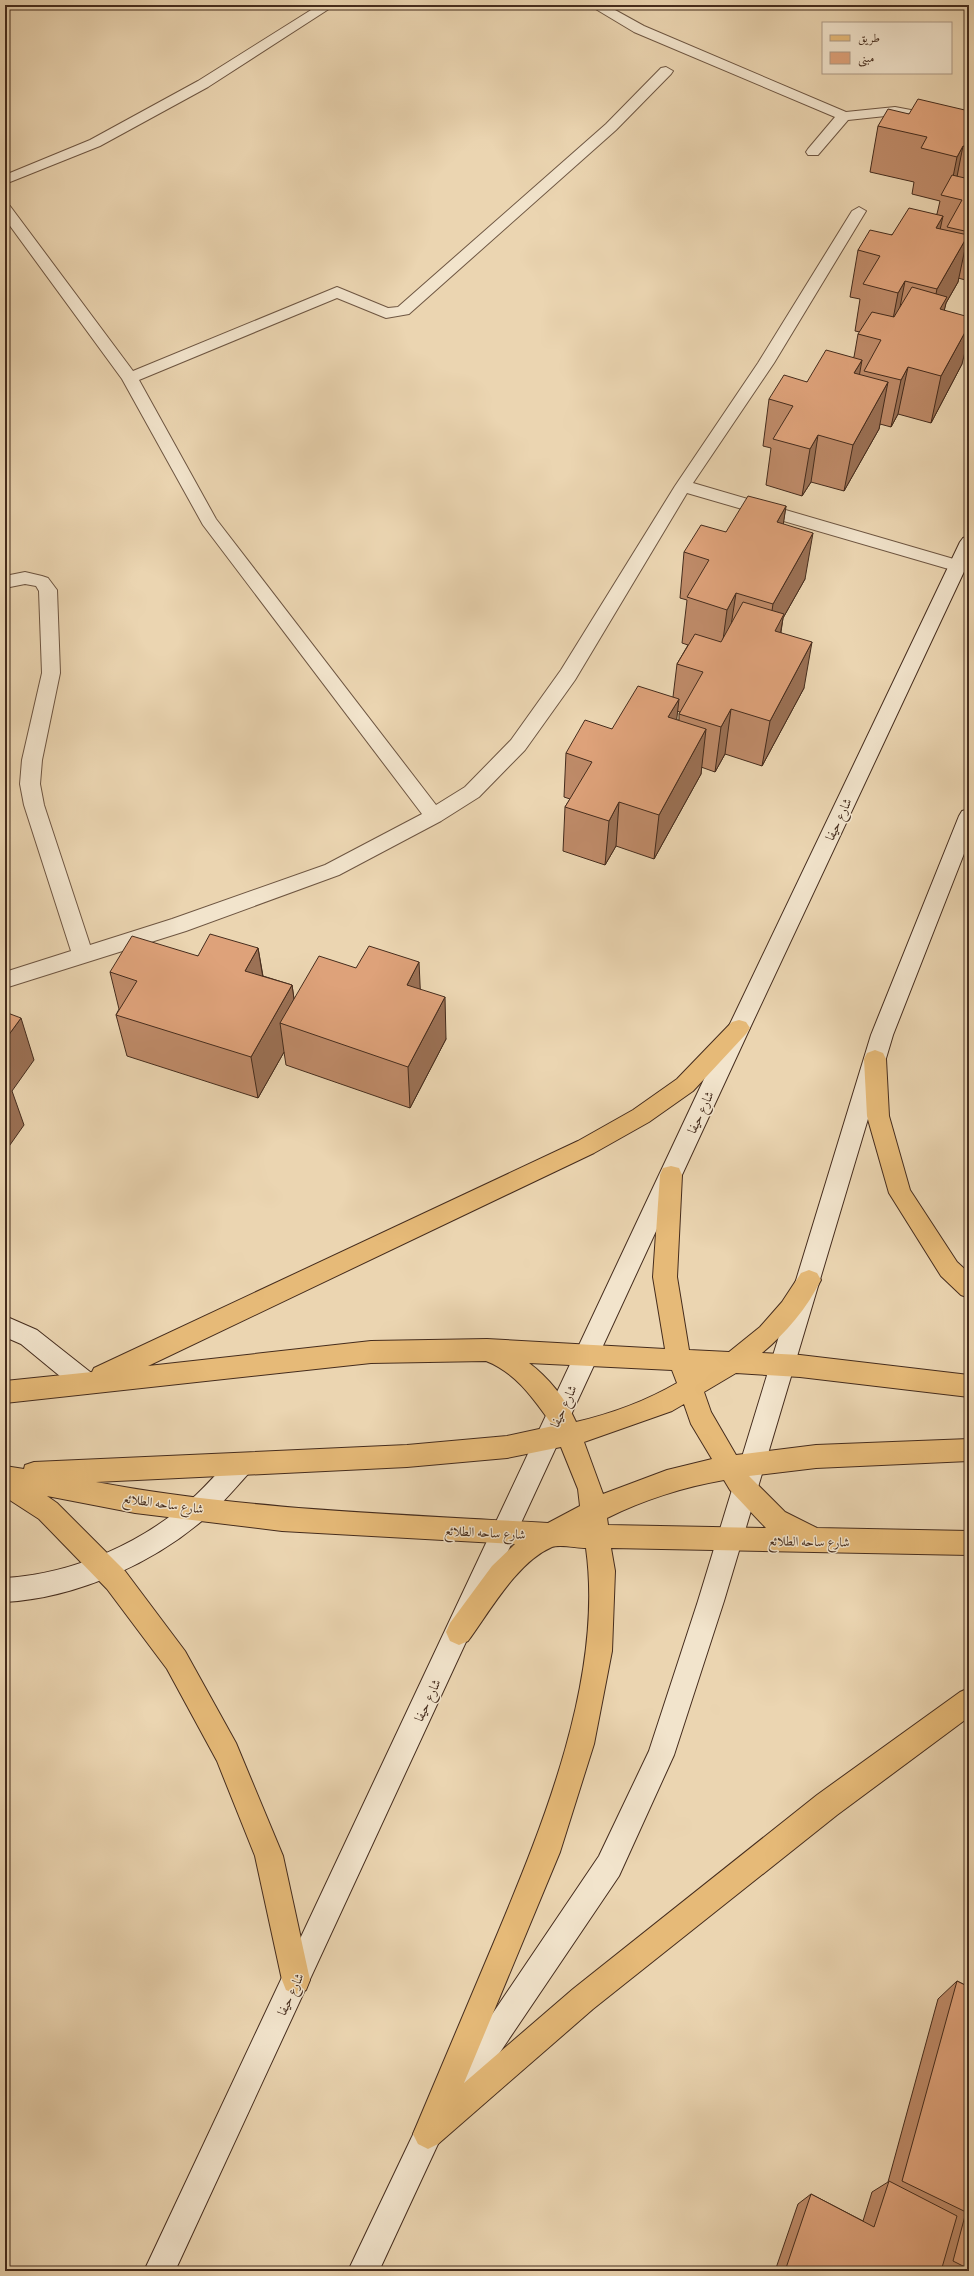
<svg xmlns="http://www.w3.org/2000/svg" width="974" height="2276" viewBox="0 0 974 2276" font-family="'Gentium Book Plus',Amiri,serif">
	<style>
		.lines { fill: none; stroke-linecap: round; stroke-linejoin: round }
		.street-casing { stroke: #6e5642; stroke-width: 2 }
		.secondary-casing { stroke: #452c1d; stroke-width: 2 }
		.primary-casing { stroke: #452c1d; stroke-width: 2 }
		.street { fill: #f2e4cc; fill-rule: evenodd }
		.secondary { fill: #f2e4cc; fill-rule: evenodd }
		.primary { fill: #e6ba78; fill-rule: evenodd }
		.wall { fill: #bf8b69; stroke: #452c1d; fill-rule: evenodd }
		.shaded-wall { fill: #9b7155; stroke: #452c1d }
		.building { fill: #dea27a; stroke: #452c1d }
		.labels { text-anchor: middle; stroke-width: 3; stroke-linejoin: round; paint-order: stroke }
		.street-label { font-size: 13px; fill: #452c1d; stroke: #f2e4cc }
	</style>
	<rect width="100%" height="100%" fill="#ebd5b1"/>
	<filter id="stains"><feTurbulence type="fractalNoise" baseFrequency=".005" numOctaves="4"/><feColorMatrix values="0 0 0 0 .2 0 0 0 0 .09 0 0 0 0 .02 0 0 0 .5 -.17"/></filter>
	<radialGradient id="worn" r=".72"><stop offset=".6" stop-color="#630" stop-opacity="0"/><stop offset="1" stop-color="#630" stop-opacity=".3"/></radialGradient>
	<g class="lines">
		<g class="street-casing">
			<g id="street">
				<path d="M319 5H335L208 87 100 146 5 184V175L90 140 198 81Z"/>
				<path d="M589 5H606L644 26 846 112 895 107 969 121V129L895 115 848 120 818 155H808L806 152 808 149 835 117 634 32Z"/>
				<path d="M666 67 673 71 671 74 616 130 409 314 386 318 337 298 139 380 216 519 436 805 465 787 511 740 561 670 675 486 758 363 852 211 859 207 866 211 774 363 693 483 964 562 967 566 964 570 958 572 952 570 687 493 575 680 525 750 479 797 441 821 339 875 186 931 5 988V972L71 951 24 805 20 784 22 760 42 673 39 591 36 586 25 584 5 588V576L25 572 42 576 48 578 57 590 60 673 42 760 40 784 44 805 90 945 172 919 325 865 422 814 203 525 122 379 5 219V205L10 206 133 371 337 287 388 308 398 307 606 124 661 68Z"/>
			</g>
		</g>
		<g class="secondary-casing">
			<g id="secondary">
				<path d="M969 536V561L750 1028 175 2271H144L728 1028 960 542 963 538Z"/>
				<path d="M969 809V841L893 1035 724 1601 674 1755 619 1876 438 2144 379 2271H348L418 2124 599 1856 649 1751 698 1601 871 1035 959 816 962 811Z"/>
				<path d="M5 1316 37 1330 94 1375 98 1383 94 1391 86 1394 78 1391 21 1344 5 1337Z"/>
				<path d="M240 1454 249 1457 252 1465 249 1473C236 1487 225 1501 211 1513 157 1562 78 1598 5 1602V1578C74 1574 145 1542 196 1495 209 1483 220 1470 231 1457Z"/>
			</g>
		</g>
		<g class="primary-casing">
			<g id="primary">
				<path d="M739 1020 746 1022 750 1028 746 1034 693 1091 649 1122 594 1153 148 1366 371 1341 487 1339 665 1349 653 1277 660 1175 663 1168 671 1166 679 1168 682 1175 677 1277 689 1350 729 1352 760 1327 782 1302 801 1273 809 1270 817 1273 821 1280C807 1308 786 1333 762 1353L800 1355 969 1375V1397L800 1377 736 1373 704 1392 711 1412 736 1455 816 1445 969 1439V1461L816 1468 749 1476 785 1512 817 1528 969 1531V1555L611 1548 615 1571 612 1651 594 1744 560 1852 464 2083 573 1989 817 1795 960 1692 969 1688V1717L837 1815 593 2009 438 2144 428 2149 418 2144 413 2134C440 2070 467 2006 494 1942 543 1825 604 1677 586 1548 577 1548 560 1544 552 1547 517 1562 490 1611 468 1641L459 1645 450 1641 446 1632 450 1623 492 1566 515 1544 282 1531 135 1513 47 1496 57 1503 125 1571 185 1651 236 1743 283 1856 310 1980 306 1990 296 1994 286 1990 282 1980 255 1856 217 1761 167 1669 107 1589 39 1519 5 1497V1466L24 1469 25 1465 34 1462 407 1445 507 1436 553 1426C535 1401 517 1373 486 1361L371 1363 5 1403V1381L92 1372 94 1368 578 1141 633 1110 677 1079 732 1022ZM529 1363 672 1370 677 1383C646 1401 610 1414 576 1422 566 1399 548 1377 529 1363ZM684 1404 691 1424 712 1459 667 1470 603 1494 584 1442 672 1411ZM561 1447 578 1489 580 1506 548 1523C397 1514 245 1510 96 1482L407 1467 507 1458ZM724 1480 730 1490 766 1528 608 1525 607 1518C643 1500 684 1487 724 1480Z"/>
				<path d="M875 1050 883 1053 886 1059 889 1116 910 1190 957 1262 969 1273V1298L961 1295 941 1276 889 1193 867 1116 864 1059 867 1053Z"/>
			</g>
		</g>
		<use href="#street" class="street"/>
		<use href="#secondary" class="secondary"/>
		<use href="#primary" class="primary"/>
	</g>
	<g class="wall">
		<path d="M969 111V281L958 278V282L946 303 944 310 962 364 931 423 898 414 891 427 880 424 879 429 844 491 811 482 802 496 766 485 771 448 763 446 769 399 807 382 854 357 858 334 860 332 855 331 860 299 850 297 858 250 937 214 940 201 912 194 914 182 870 172 878 126 909 114Z"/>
		<path d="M786 506 783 524 805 579 783 618 781 632 804 688 762 766 725 754 715 772 701 767V774L654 859 616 846 605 865 563 851 565 807 570 799 564 797 566 753 673 697 677 664 688 645 682 643 687 600 680 598 684 552 726 532ZM677 711 680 712 679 714V720H676Z"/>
		<path d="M258 948 263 976 292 985 294 999 420 989 446 1039 410 1108 286 1065 284 1052 258 1098 127 1056 116 1015 119 1009 110 972 198 956Z"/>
		<path d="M957 1981 969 1987V2271H775L798 2204 811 2194 863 2221 872 2192 888 2182 938 1999Z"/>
	</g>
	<g class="shaded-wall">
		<path d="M963 146 954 192 949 197 957 157Z"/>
		<path d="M943 216 933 262 936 228Z"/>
		<path d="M968 235 958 282 946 303 937 343 927 336 937 289Z"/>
		<path d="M905 281 896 328 889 340 898 293Z"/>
		<path d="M969 325V336L962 364 931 423 941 376Z"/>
		<path d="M862 360 854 406V373Z"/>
		<path d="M908 367 898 414 891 427 901 380Z"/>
		<path d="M888 382 879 429 844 491 853 445Z"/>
		<path d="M818 435 811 482 802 496 810 449Z"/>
		<path d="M786 506 779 553 777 522Z"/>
		<path d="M813 533 805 579 783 618 776 659 766 650 773 604Z"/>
		<path d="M736 593 729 639 721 655 727 610Z"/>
		<path d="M812 642 804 688 762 766 770 721Z"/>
		<path d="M679 699 674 744 668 717Z"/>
		<path d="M731 709 725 754 715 772 721 727Z"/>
		<path d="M706 729 701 774 654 859 659 815Z"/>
		<path d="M619 802 616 846 605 865 609 821Z"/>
		<path d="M258 948 265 990 245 971Z"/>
		<path d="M419 962 421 1005 407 985Z"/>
		<path d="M292 985 298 1027 280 1023 284 1052 258 1098 251 1057Z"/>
		<path d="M445 997 446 1039 410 1108 408 1067Z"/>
		<path d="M21 1018 34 1060 12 1091 24 1125 5 1152V1040Z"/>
	</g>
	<g class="building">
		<path d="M918 99 969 111V147L963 146 957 157 921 148 927 137 878 126 888 109 909 114Z"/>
		<path d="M952 175 969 179V232L947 227 962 200 941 195Z"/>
		<path d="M909 208 943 216 936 228 968 235 937 289 905 281 898 293 863 284 880 256 858 250 870 230 892 235Z"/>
		<path d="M912 287 947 297 940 309 969 317V325L941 376 908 367 901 380 864 371 881 340 858 334 872 312 894 317Z"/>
		<path d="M826 350 862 360 854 373 888 382 853 445 818 435 810 449 773 439 793 406 769 399 784 375 807 382Z"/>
		<path d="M748 496 786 506 777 522 813 533 773 604 736 593 727 610 687 597 709 560 684 552 701 525 726 532Z"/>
		<path d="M743 602 784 614 775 631 812 642 770 721 731 709 721 727 679 714 703 672 677 664 695 634 721 642Z"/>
		<path d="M638 686 679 699 668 717 706 729 659 815 619 802 609 821 565 807 592 762 566 753 585 720 612 729Z"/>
		<path d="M210 934 258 948 245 971 292 985 251 1057 116 1015 137 981 110 972 132 936 198 956Z"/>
		<path d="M369 946 419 962 407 985 445 997 408 1067 280 1023 319 956 356 968Z"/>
		<path d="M5 1012 21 1018 5 1040Z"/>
		<path d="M5 1082 10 1084 5 1091Z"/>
		<path d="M957 1981 969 1987V2269L953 2261 966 2212 902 2181Z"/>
		<path d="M889 2181 957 2216 941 2271H785L811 2194 874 2227Z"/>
	</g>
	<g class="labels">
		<g class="street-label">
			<text transform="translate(838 819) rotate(-65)" y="5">شارع حيفا</text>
			<text transform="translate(700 1112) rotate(-65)" y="5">شارع حيفا</text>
			<text transform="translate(563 1406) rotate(-65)" y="5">شارع حيفا</text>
			<text transform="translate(163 1503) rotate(8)" y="5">شارع ساحه الطلائع</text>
			<text transform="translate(485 1532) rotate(3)" y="5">شارع ساحه الطلائع</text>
			<text transform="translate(809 1541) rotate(1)" y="5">شارع ساحه الطلائع</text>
			<text transform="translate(427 1700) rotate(-65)" y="5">شارع حيفا</text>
			<text transform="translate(290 1994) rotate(-65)" y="5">شارع حيفا</text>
		</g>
	</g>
	<rect width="974" height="2276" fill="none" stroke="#ebd5b1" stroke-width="20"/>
	<rect x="6" y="6" width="962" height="2264" fill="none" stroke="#452c1d" stroke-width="2"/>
	<rect x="10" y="10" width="954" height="2256" fill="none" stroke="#452c1d"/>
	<rect x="822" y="22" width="130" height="52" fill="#f2e4cc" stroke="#ad9a86"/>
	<rect x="830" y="35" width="20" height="6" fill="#e6ba78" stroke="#ad9a86"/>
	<text x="858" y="42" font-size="12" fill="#452c1d">طريق</text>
	<rect x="830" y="52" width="20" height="12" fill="#dea27a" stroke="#ad9a86"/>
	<text x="858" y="62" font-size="12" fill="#452c1d">مبنى</text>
	<rect width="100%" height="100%" filter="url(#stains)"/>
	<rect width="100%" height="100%" fill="url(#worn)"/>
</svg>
